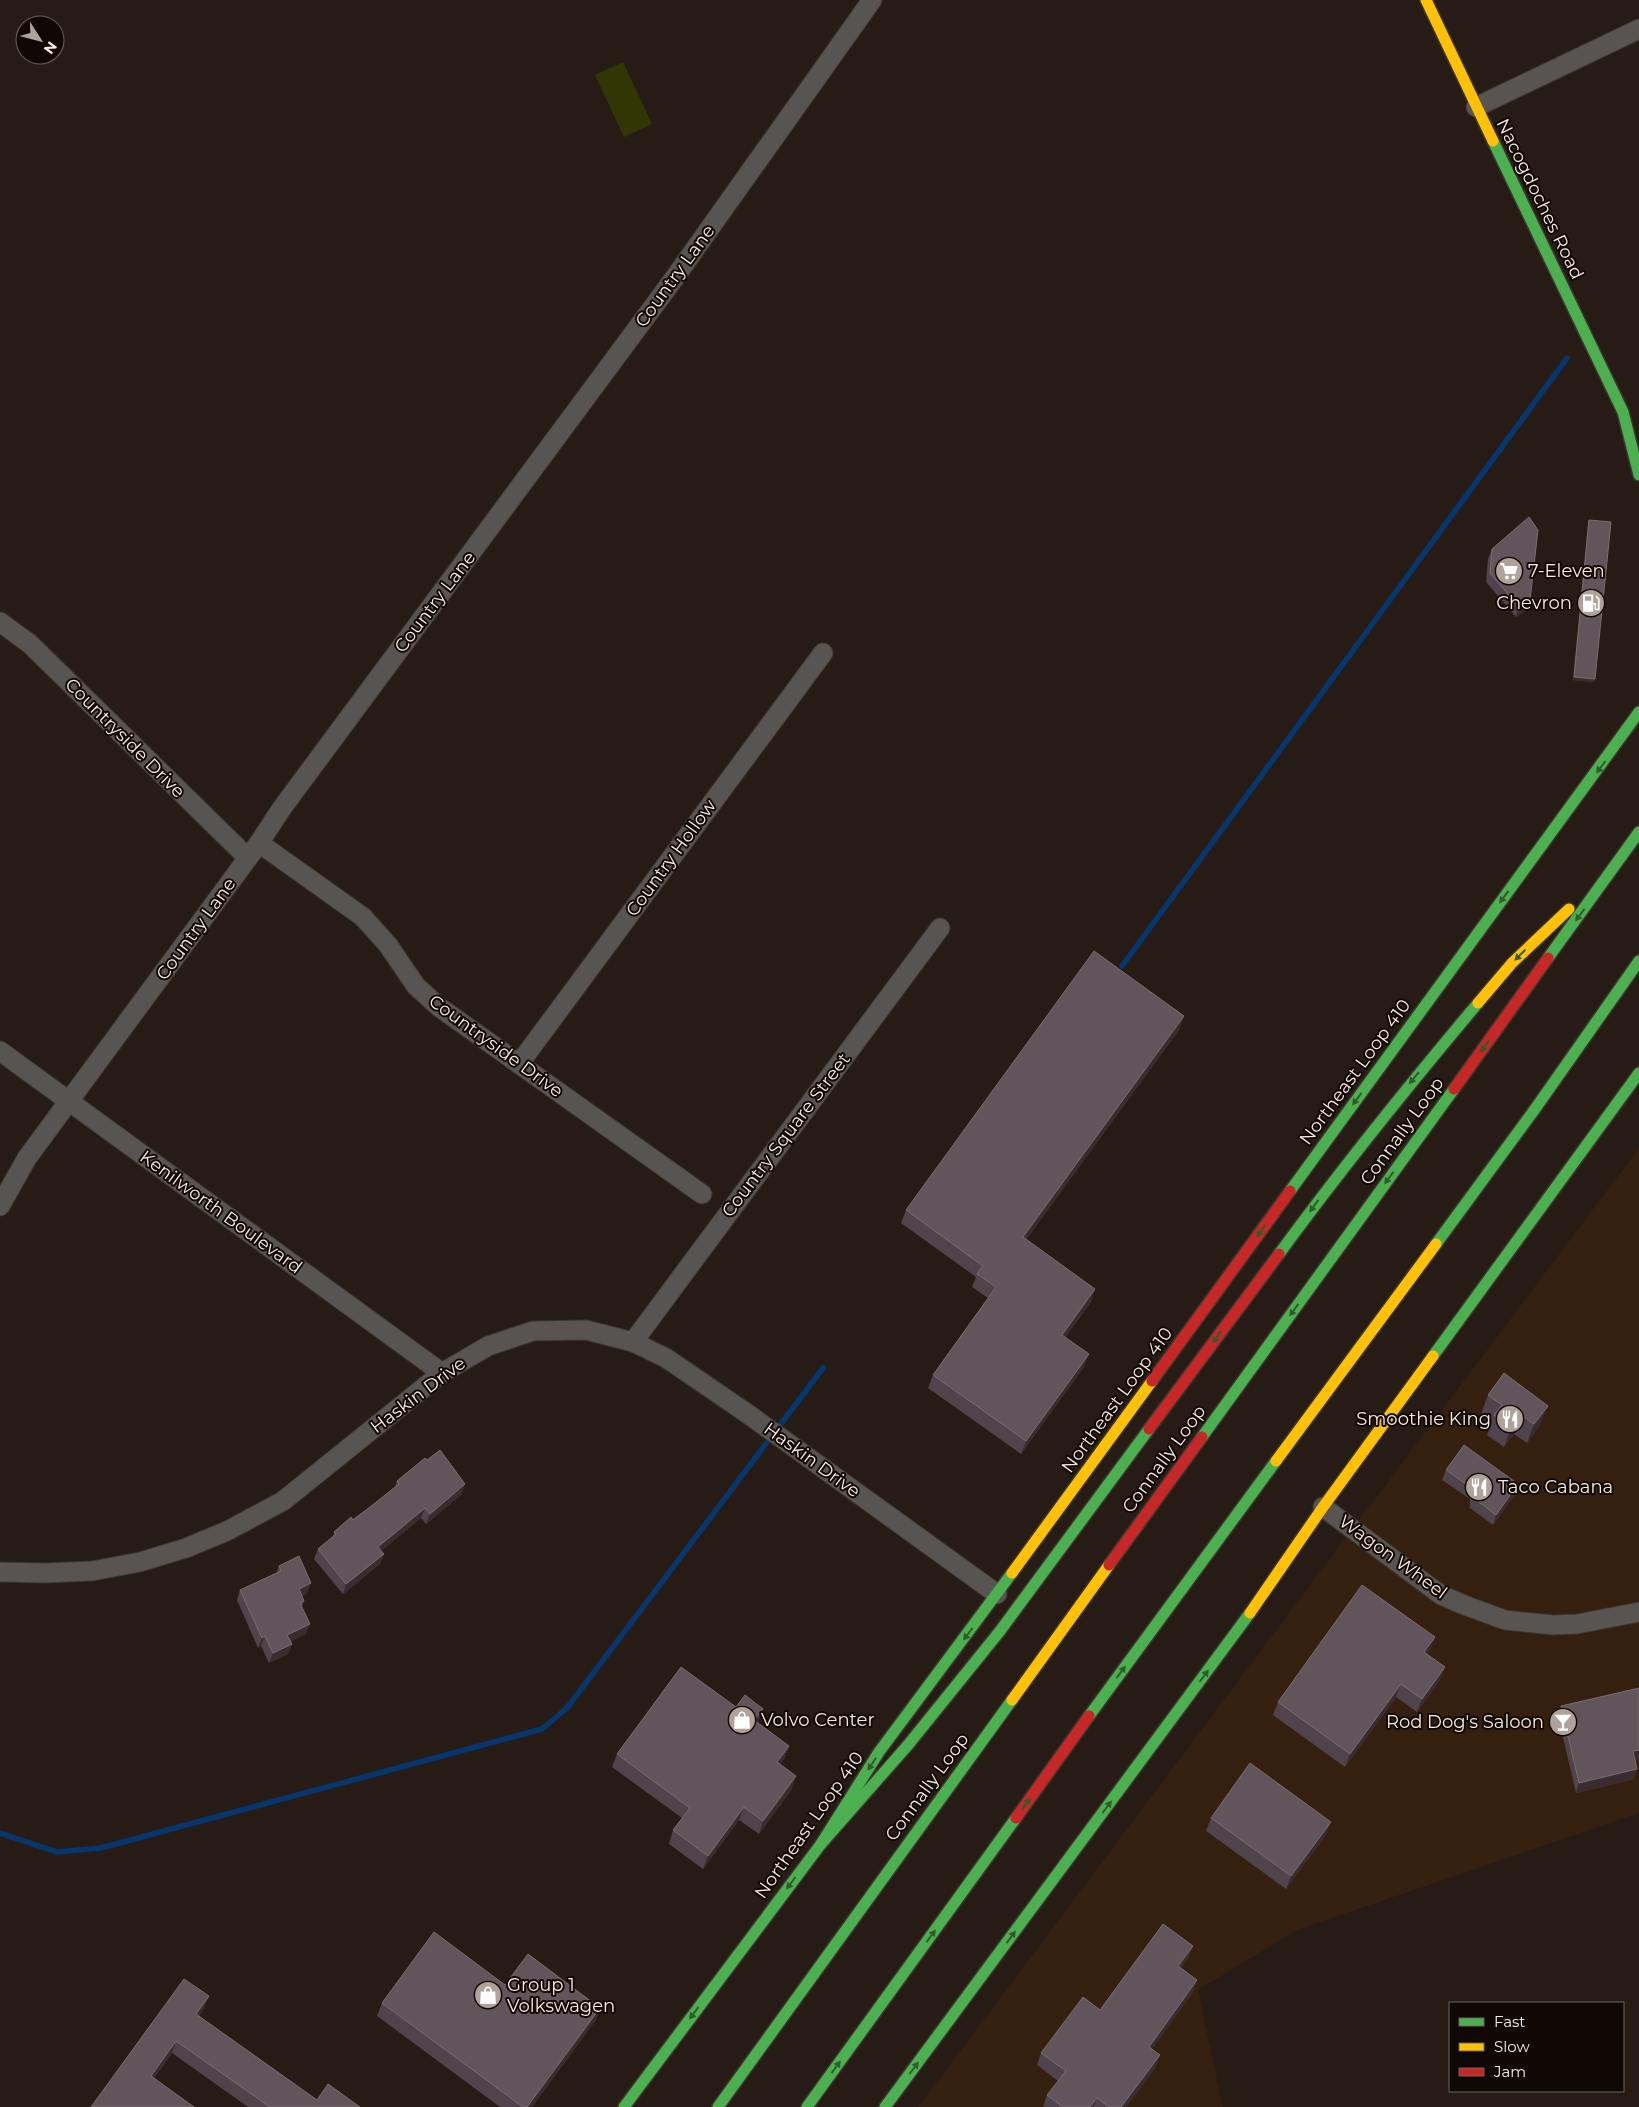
<svg xmlns="http://www.w3.org/2000/svg" width="1639" height="2107" viewBox="0 0 1639 2107" font-family="Montserrat,sans-serif">
	<style>
		.built { fill: #351f0e }
		.green { fill: #323604 }
		.lines { fill: none; stroke-linecap: round; stroke-linejoin: round }
		.stream { stroke: #05366e; stroke-width: 5.5 }
		.street-casing { stroke: #3d362f; stroke-width: 21 }
		.fast-casing { stroke: #3d362f; stroke-width: 14 }
		.slow-casing { stroke: #3d362f; stroke-width: 14 }
		.jam-casing { stroke: #3d362f; stroke-width: 14 }
		.street { stroke: #585452; stroke-width: 19 }
		.fast { stroke: #4caf50; stroke-width: 11 }
		.slow { stroke: #ffc107; stroke-width: 11 }
		.jam { stroke: #c62828; stroke-width: 11 }
		.wall { fill: #4f444b }
		.shaded-wall { fill: #372c2f }
		.building { fill: #61555b; stroke: #786d70 }
		.oneway { fill: #2e5c2a }
		.labels { text-anchor: middle; stroke-width: 4; stroke-linejoin: round; paint-order: stroke }
		.street-label { font-size: 18px; fill: #f7eae1; stroke: #100804 }
		.poi-label { font-size: 18px; fill: #f7eae1; stroke: #100804; text-anchor: start }
	</style>
	<rect width="100%" height="100%" fill="#261c15"/>
	<path class="built" d="M1639 1148V1813L1297 1930 1198 1990 1223 2107H918Z"/>
	<path class="green" d="M623 62 652 124 624 137 595 75Z"/>
	<g class="lines">
		<g class="stream">
			<path d="M1122 966 1567 358"/>
			<path d="M0 1833 57 1852 101 1848 542 1729 567 1708 823 1368"/>
		</g>
		<g class="street-casing">
			<g id="street">
				<path d="M1476 107 1639 29"/>
				<path d="M0 622 30 644 248 858"/>
				<path d="M259 843 363 917 388 945 416 986 439 1007 702 1194"/>
				<path d="M0 1051 442 1373"/>
				<path d="M519 1064 823 653"/>
				<path d="M0 1206 27 1158 259 843 282 808 673 280 872 0"/>
				<path d="M633 1342 940 928"/>
				<path d="M1323 1507 1441 1595 1464 1605 1505 1620 1553 1625 1577 1624 1639 1612"/>
				<path d="M0 1572 45 1573 92 1571 140 1562 186 1548 227 1531 283 1501 442 1373 488 1346 533 1331 586 1330 633 1342 666 1358 748 1414 997 1594"/>
			</g>
		</g>
		<g class="fast-casing">
			<g id="fast">
				<path d="M1493 141 1623 412 1639 475"/>
				<path d="M1548 958 1639 832"/>
				<path d="M1290 1191 1639 712"/>
				<path d="M1436 1244 1535 1109 1639 961"/>
				<path d="M1279 1254C1342 1168 1409 1085 1478 1003"/>
				<path d="M1433 1356 1639 1073"/>
				<path d="M1202 1437 1454 1089"/>
				<path d="M1089 1716 1276 1461"/>
				<path d="M821 1844 908 1745 1000 1631 1149 1429"/>
				<path d="M624 2107 821 1844 879 1752 1012 1573"/>
				<path d="M718 2107 1012 1700"/>
				<path d="M807 2107 1016 1818"/>
				<path d="M885 2107 1250 1613"/>
			</g>
		</g>
		<g class="slow-casing">
			<g id="slow">
				<path d="M1426 0 1493 141"/>
				<path d="M1478 1003 1512 963 1569 909"/>
				<path d="M1276 1461 1436 1244"/>
				<path d="M1012 1573 1152 1381"/>
				<path d="M1250 1613 1323 1507 1433 1356"/>
				<path d="M1012 1700 1109 1565"/>
			</g>
		</g>
		<g class="jam-casing">
			<g id="jam">
				<path d="M1454 1089 1548 958"/>
				<path d="M1152 1381 1290 1191"/>
				<path d="M1149 1429 1279 1254"/>
				<path d="M1109 1565 1202 1437"/>
				<path d="M1016 1818 1089 1716"/>
			</g>
		</g>
		<use href="#street" class="street"/>
		<use href="#fast" class="fast"/>
		<use href="#slow" class="slow"/>
		<use href="#jam" class="jam"/>
	</g>
	<g class="wall">
		<path d="M1589 520 1595 679 1594 682 1573 680 1588 523Z"/>
		<path d="M1492 549 1530 600 1527 610 1516 617 1486 582 1488 559Z"/>
		<path d="M1179 1030 1026 1239 1091 1302 1065 1337 1084 1367 1021 1454 928 1388 933 1375 988 1298 972 1287 976 1277 901 1223 906 1210Z"/>
		<path d="M1488 1395 1540 1425 1527 1443 1514 1434 1504 1447 1487 1435 1492 1422 1481 1414Z"/>
		<path d="M1446 1470 1515 1494 1493 1525 1470 1508V1499L1442 1480Z"/>
		<path d="M397 1481 462 1494 426 1524 421 1518 381 1551 384 1554 380 1564 343 1594 314 1559 318 1549 333 1537 334 1532 370 1507 395 1487Z"/>
		<path d="M279 1566 307 1593 302 1596 304 1601 302 1607 306 1634 290 1641 292 1644 288 1654 269 1663 261 1646 258 1648 237 1600 240 1590 276 1574Z"/>
		<path d="M1435 1637 1430 1650 1427 1654 1440 1680 1417 1712 1396 1697 1345 1767 1273 1715 1278 1702Z"/>
		<path d="M1561 1706 1639 1759 1635 1760 1634 1779 1576 1793 1558 1716Z"/>
		<path d="M736 1707 758 1722 757 1723 789 1746 784 1759 780 1764 792 1789 759 1834 739 1820 703 1869 669 1844 673 1830 682 1818 612 1767 617 1754Z"/>
		<path d="M1211 1818 1326 1835 1286 1889 1206 1831Z"/>
		<path d="M1193 1946 1188 1958 1181 1968 1197 1980 1193 1992 1152 2049 1156 2067 1126 2107H1043L1047 2095 1058 2081 1037 2065 1041 2053 1100 2010Z"/>
		<path d="M505 1985 600 2008 595 2021 532 2107H500L377 2016 382 2003Z"/>
		<path d="M209 1996 204 2008 199 2016 317 2100 360 2107H248L172 2053 154 2078 91 2107Z"/>
	</g>
	<g class="shaded-wall">
		<path d="M1530 600 1527 610 1516 617 1519 607Z"/>
		<path d="M1574 677 1595 679 1594 682 1573 680Z"/>
		<path d="M1184 1016 1179 1030 1019 1250 1023 1237Z"/>
		<path d="M1095 1289 1091 1302 1058 1348 1062 1335Z"/>
		<path d="M1089 1354 1084 1367 1021 1454 1026 1441Z"/>
		<path d="M1548 1406 1540 1425 1527 1443 1534 1424Z"/>
		<path d="M1521 1415 1514 1434 1504 1447 1511 1428Z"/>
		<path d="M465 1484 462 1494 426 1524 430 1514Z"/>
		<path d="M1518 1484 1515 1494 1493 1525 1496 1515Z"/>
		<path d="M425 1508 421 1518 374 1557 378 1547Z"/>
		<path d="M384 1554 380 1564 343 1594 346 1584Z"/>
		<path d="M311 1583 307 1593 295 1599 299 1589Z"/>
		<path d="M310 1624 306 1634 284 1645 287 1635Z"/>
		<path d="M265 1636 261 1646 258 1648 262 1638Z"/>
		<path d="M1435 1637 1430 1650 1420 1665 1424 1652Z"/>
		<path d="M292 1644 288 1654 269 1663 273 1653Z"/>
		<path d="M1445 1667 1440 1680 1417 1712 1422 1699Z"/>
		<path d="M1401 1684 1396 1697 1345 1767 1350 1754Z"/>
		<path d="M763 1709 758 1722 749 1733 754 1720Z"/>
		<path d="M789 1746 784 1759 772 1775 777 1762Z"/>
		<path d="M1639 1750V1759L1630 1761 1633 1751Z"/>
		<path d="M1637 1769 1634 1779 1576 1793 1579 1783Z"/>
		<path d="M796 1776 792 1789 759 1834 763 1821Z"/>
		<path d="M744 1807 739 1820 703 1869 708 1856Z"/>
		<path d="M1331 1822 1326 1835 1286 1889 1291 1876Z"/>
		<path d="M1193 1946 1188 1958 1173 1978 1178 1966Z"/>
		<path d="M1197 1980 1193 1992 1145 2059 1149 2047Z"/>
		<path d="M209 1996 204 2008 192 2026 196 2014Z"/>
		<path d="M600 2008 595 2021 532 2107H527Z"/>
		<path d="M176 2041 172 2053 146 2088 151 2076Z"/>
		<path d="M1160 2055 1156 2067 1126 2107H1121Z"/>
		<path d="M1097 2098 1093 2107H1090Z"/>
	</g>
	<g class="building">
		<path d="M1529 517 1538 530 1530 600 1519 607 1490 573 1492 549Z"/>
		<path d="M1589 520 1611 522 1595 679 1574 677Z"/>
		<path d="M1094 951 1184 1016 1023 1237 1095 1289 1062 1335 1089 1354 1026 1441 933 1375 996 1287 977 1274 983 1266 906 1210Z"/>
		<path d="M1504 1373 1548 1406 1534 1424 1521 1415 1511 1428 1494 1415 1502 1405 1488 1395Z"/>
		<path d="M1464 1445 1518 1484 1496 1515 1474 1498 1473 1489 1446 1470Z"/>
		<path d="M440 1450 465 1484 430 1514 425 1508 378 1547 384 1554 346 1584 318 1549 336 1534 334 1532 351 1517 353 1520 370 1507 399 1484 397 1481 425 1458 427 1460Z"/>
		<path d="M299 1556 311 1583 299 1589 304 1601 300 1603 310 1624 287 1635 292 1644 273 1653 265 1636 262 1638 240 1590 281 1571 279 1566Z"/>
		<path d="M1362 1585 1435 1637 1424 1652 1445 1667 1422 1699 1401 1684 1350 1754 1278 1702Z"/>
		<path d="M681 1667 736 1707 745 1695 763 1709 754 1720 789 1746 777 1762 796 1776 763 1821 744 1807 708 1856 673 1830 690 1808 617 1754Z"/>
		<path d="M1639 1688V1750L1633 1751 1637 1769 1579 1783 1561 1706Z"/>
		<path d="M1250 1763 1331 1822 1291 1876 1211 1818Z"/>
		<path d="M1163 1924 1193 1946 1178 1966 1197 1980 1149 2047 1160 2055 1121 2107H1109L1097 2098 1090 2107H1063L1047 2095 1066 2071 1041 2053 1083 1997 1100 2010Z"/>
		<path d="M434 1932 505 1985 528 1954 600 2008 527 2107H523L382 2003Z"/>
		<path d="M184 1979 209 1996 196 2014 317 2100 328 2084 360 2107H270L176 2041 151 2076 194 2107H91Z"/>
	</g>
	<defs><path id="oneway-solid" d="M-6-.8H1V-3.2L6.5 0L1 3.2V.8H-6Z" transform="scale(1.25)"/></defs>
	<g class="oneway">
		<use href="#oneway-solid" transform="translate(1601 767) rotate(127)"/>
		<use href="#oneway-solid" transform="translate(1504 897) rotate(126)"/>
		<use href="#oneway-solid" transform="translate(1580 915) rotate(126)"/>
		<use href="#oneway-solid" transform="translate(1520 955) rotate(136)"/>
		<use href="#oneway-solid" transform="translate(1485 1046) rotate(126)"/>
		<use href="#oneway-solid" transform="translate(1414 1078) rotate(130)"/>
		<use href="#oneway-solid" transform="translate(1357 1099) rotate(126)"/>
		<use href="#oneway-solid" transform="translate(1389 1178) rotate(126)"/>
		<use href="#oneway-solid" transform="translate(1314 1206) rotate(126)"/>
		<use href="#oneway-solid" transform="translate(1261 1231) rotate(126)"/>
		<use href="#oneway-solid" transform="translate(1294 1310) rotate(126)"/>
		<use href="#oneway-solid" transform="translate(1217 1337) rotate(126)"/>
		<use href="#oneway-solid" transform="translate(968 1634) rotate(127)"/>
		<use href="#oneway-solid" transform="translate(1121 1672) rotate(-54)"/>
		<use href="#oneway-solid" transform="translate(1204 1676) rotate(-53)"/>
		<use href="#oneway-solid" transform="translate(872 1764) rotate(123)"/>
		<use href="#oneway-solid" transform="translate(1026 1804) rotate(-54)"/>
		<use href="#oneway-solid" transform="translate(1107 1807) rotate(-53)"/>
		<use href="#oneway-solid" transform="translate(791 1883) rotate(127)"/>
		<use href="#oneway-solid" transform="translate(931 1936) rotate(-54)"/>
		<use href="#oneway-solid" transform="translate(1011 1937) rotate(-54)"/>
		<use href="#oneway-solid" transform="translate(694 2013) rotate(127)"/>
		<use href="#oneway-solid" transform="translate(836 2067) rotate(-54)"/>
		<use href="#oneway-solid" transform="translate(914 2068) rotate(-53)"/>
	</g>
	<defs>
		<g id="supermarket-disc" transform="scale(1.4375)"><circle r="9.5" fill="#aea29a" stroke="#100804"/><path d="M-6-5.5h2.5l.6 2H6L4.5 2H-2.5L-4.4-4H-6ZM-1.5 3.2a1.3 1.3 0 1 0 .1 0ZM3 3.2a1.3 1.3 0 1 0 .1 0Z" fill="#fff"/></g>
		<g id="fuel-disc" transform="scale(1.4375)"><circle r="9.5" fill="#aea29a" stroke="#100804"/><path d="M-5.5-6h7V0h2V4h1.3V-2.5L3-4.5l.8-.8L6-3V5H2.5V1h-1V6h-7ZM-4.2-4.7v3.2H.2V-4.7Z" fill="#fff"/></g>
		<g id="restaurant-disc" transform="scale(1.4375)"><circle r="9.5" fill="#aea29a" stroke="#100804"/><path d="M-5-6h1v4h1v-4h1v4h1v-4h1v5L-1.5 .5V6h-2V.5L-5-1ZM5-6V6H3V1.5H1.5Q1.5-4 5-6Z" fill="#fff"/></g>
		<g id="shop-disc" transform="scale(1.4375)"><circle r="9.5" fill="#aea29a" stroke="#100804"/><path d="M-5-2.5h2.3a2.7 3.5 0 0 1 5.4 0H5L5.5 6h-11ZM-1.5-2.5h3a1.5 2.3 0 0 0-3 0Z" fill="#fff"/></g>
		<g id="bar-disc" transform="scale(1.4375)"><circle r="9.5" fill="#aea29a" stroke="#100804"/><path d="M-6-5H6L.8 .8V4.5H3.5V6h-7V4.5H-.8V.8Z" fill="#fff"/></g>
	</defs>
	<g fill-rule="evenodd">
		<use href="#supermarket-disc" x="1509" y="571"/>
		<use href="#fuel-disc" x="1591" y="603"/>
		<use href="#restaurant-disc" x="1510" y="1419"/>
		<use href="#restaurant-disc" x="1479" y="1487"/>
		<use href="#shop-disc" x="742" y="1720"/>
		<use href="#bar-disc" x="1563" y="1722"/>
		<use href="#shop-disc" x="488" y="1995"/>
	</g>
	<g class="labels">
		<g class="street-label">
			<text transform="translate(1540 199) rotate(64)" y="6">Nacogdoches Road</text>
			<text transform="translate(675 276) rotate(-54)" y="6">Country Lane</text>
			<text transform="translate(435 602) rotate(-53)" y="6">Country Lane</text>
			<text transform="translate(125 738) rotate(45)" y="6">Countryside Drive</text>
			<text transform="translate(671 858) rotate(-54)" y="6">Country Hollow</text>
			<text transform="translate(196 929) rotate(-54)" y="6">Country Lane</text>
			<text transform="translate(496 1046) rotate(36)" y="6">Countryside Drive</text>
			<text transform="translate(1355 1072) rotate(-54)" y="6">Northeast Loop 410</text>
			<text transform="translate(1402 1131) rotate(-54)" y="6">Connally Loop</text>
			<text transform="translate(786 1135) rotate(-53)" y="6">Country Square Street</text>
			<text transform="translate(221 1212) rotate(36)" y="6">Kenilworth Boulevard</text>
			<text transform="translate(418 1395) rotate(-37)" y="6">Haskin Drive</text>
			<text transform="translate(1117 1400) rotate(-54)" y="6">Northeast Loop 410</text>
			<text transform="translate(1164 1459) rotate(-54)" y="6">Connally Loop</text>
			<text transform="translate(812 1460) rotate(36)" y="6">Haskin Drive</text>
			<text transform="translate(1393 1557) rotate(36)" y="6">Wagon Wheel</text>
			<text transform="translate(927 1787) rotate(-54)" y="6">Connally Loop</text>
			<text transform="translate(809 1825) rotate(-55)" y="6">Northeast Loop 410</text>
		</g>
		<g class="poi-label">
			<text x="1528" y="577">7-Eleven</text>
			<text x="1572" y="609" text-anchor="end">Chevron</text>
			<text x="1491" y="1425" text-anchor="end">Smoothie King</text>
			<text x="1498" y="1493">Taco Cabana</text>
			<text x="761" y="1726">Volvo Center</text>
			<text x="1544" y="1728" text-anchor="end">Rod Dog's Saloon</text>
			<text x="507" y="1991">Group 1<tspan x="507" dy="21">Volkswagen</tspan></text>
		</g>
	</g>
	<rect x="1449" y="2002" width="175" height="90" fill="#100804" stroke="#6c625c"/>
	<rect x="1459" y="2018" width="25" height="8" fill="#4caf50" stroke="#6c625c"/>
	<text x="1494" y="2027" font-size="15" fill="#f7eae1">Fast</text>
	<rect x="1459" y="2043" width="25" height="8" fill="#ffc107" stroke="#6c625c"/>
	<text x="1494" y="2052" font-size="15" fill="#f7eae1">Slow</text>
	<rect x="1459" y="2068" width="25" height="8" fill="#c62828" stroke="#6c625c"/>
	<text x="1494" y="2077" font-size="15" fill="#f7eae1">Jam</text>
	<g transform="translate(40 40) rotate(126)"><circle r="24" fill="#100804" stroke="#6c625c"/>
	<path d="M0-4L9 19L0 12L-9 19Z" fill="#aea29a"/>
	<text y="-8" font-size="14" font-weight="bold" text-anchor="middle" fill="#f7eae1">N</text>
	</g>
</svg>
